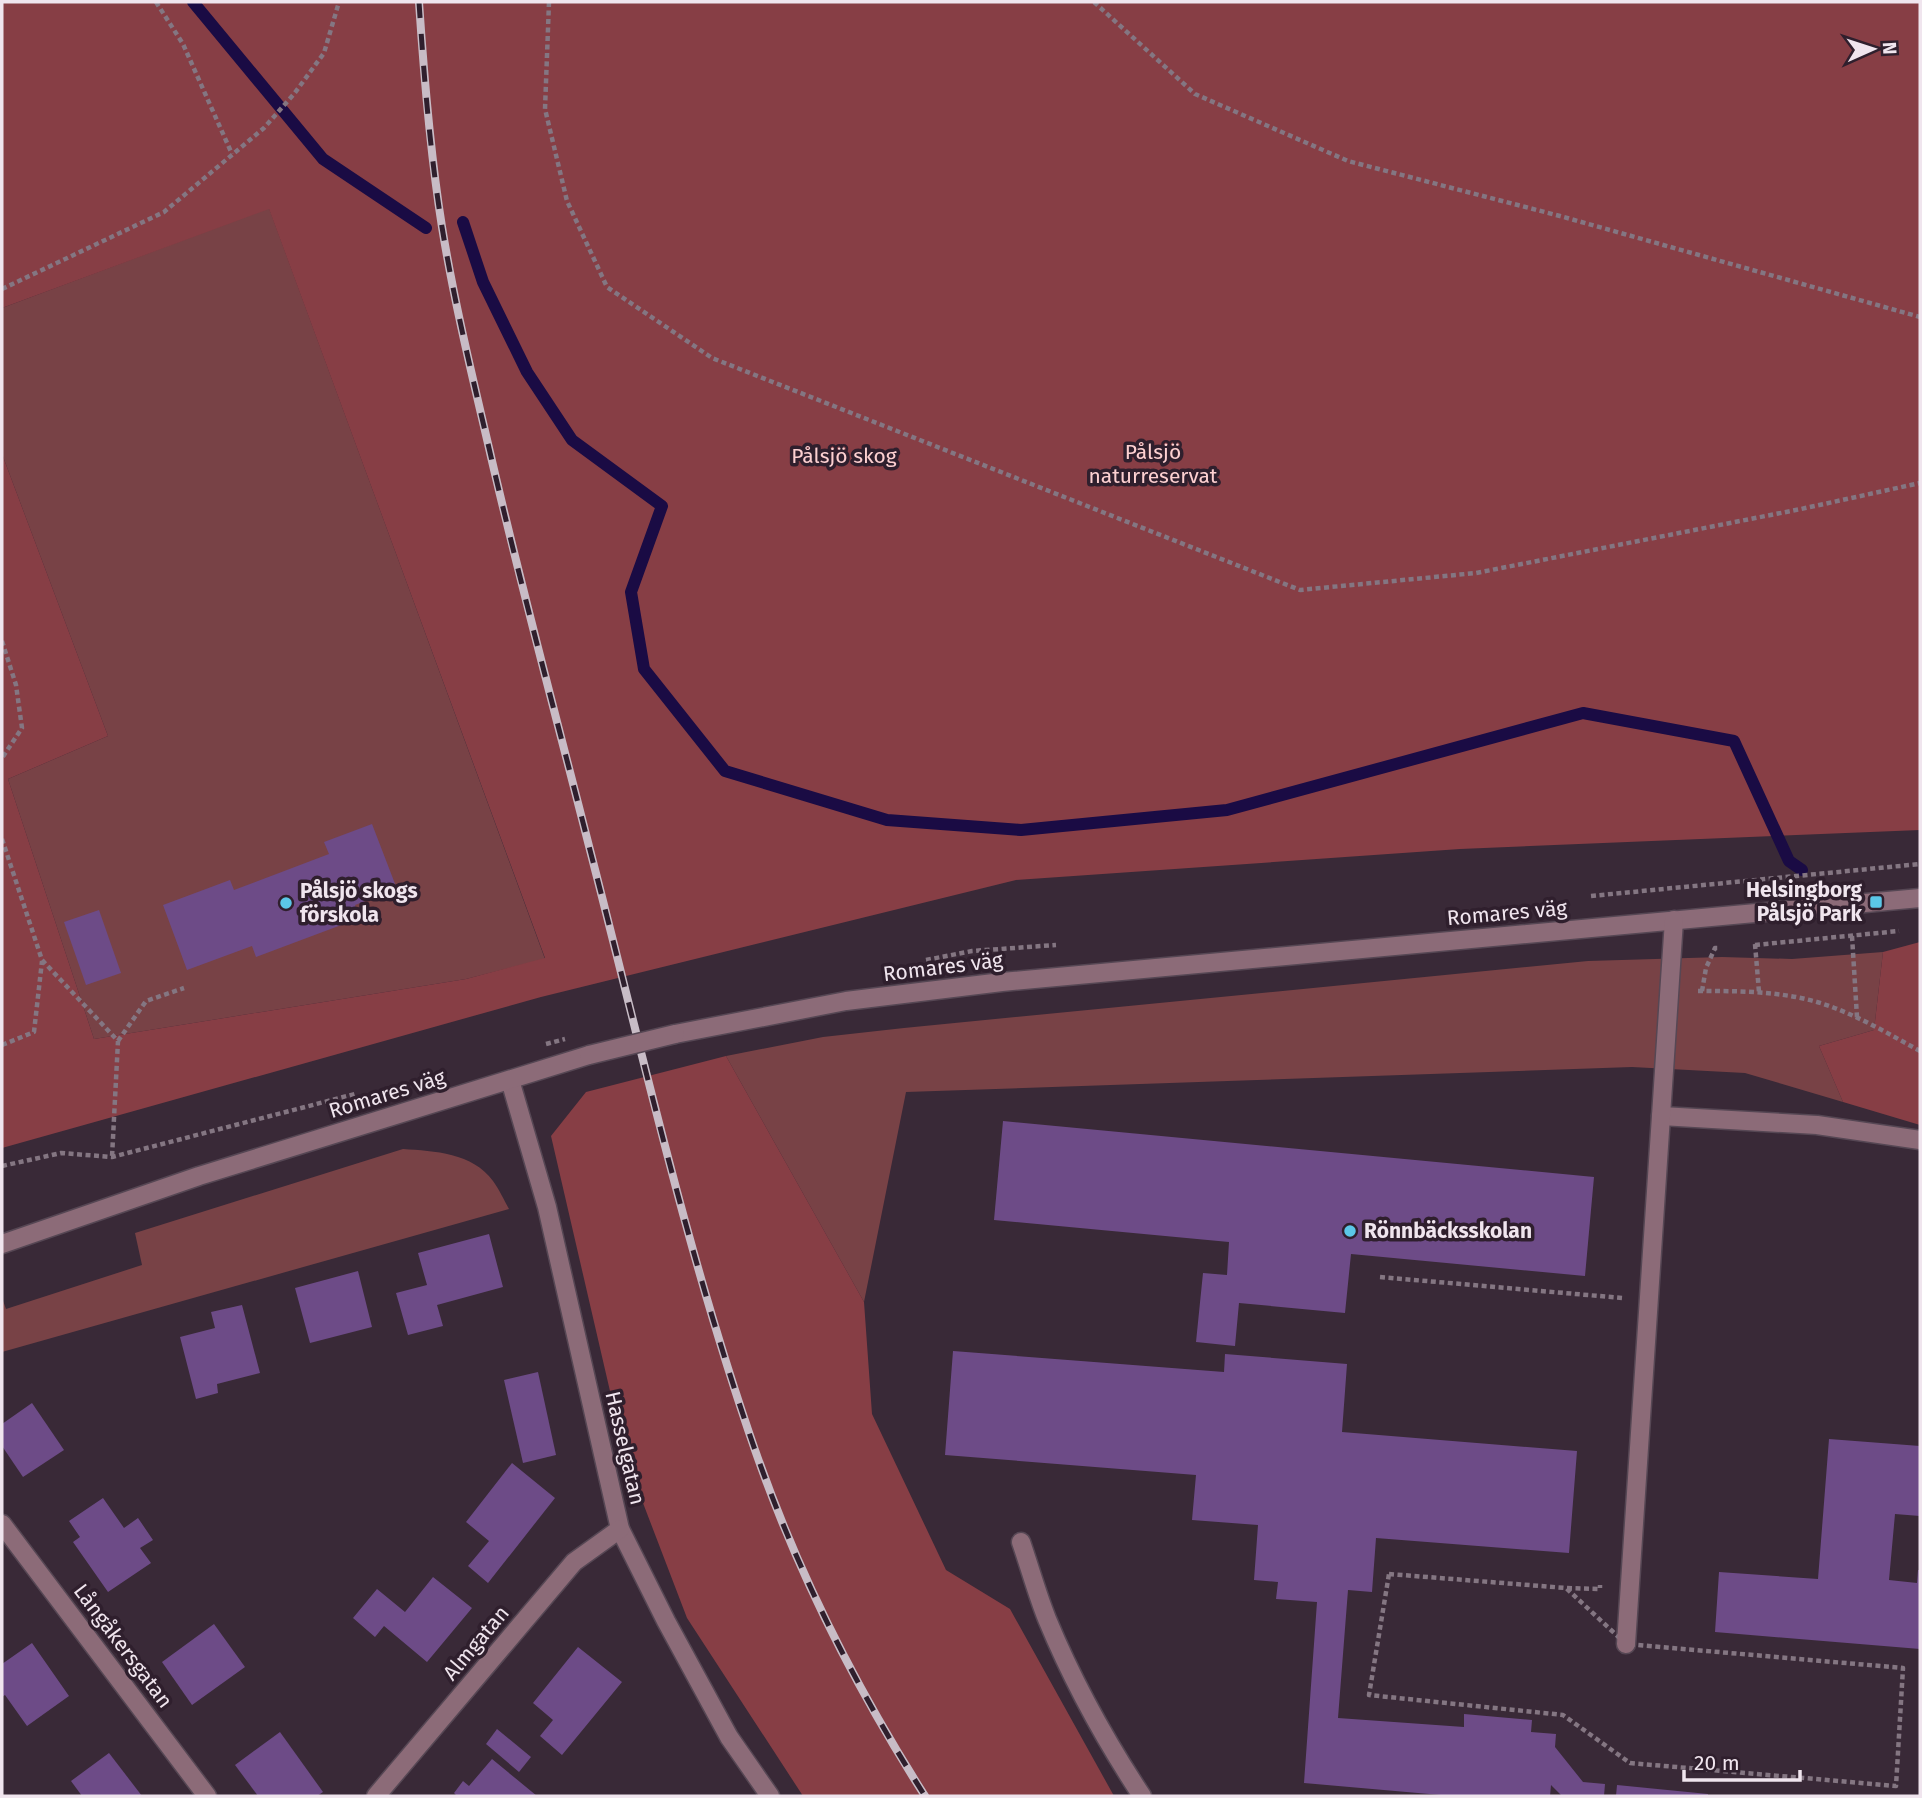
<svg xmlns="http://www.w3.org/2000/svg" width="1922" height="1798" viewBox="0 0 1922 1798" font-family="'Fira Sans',sans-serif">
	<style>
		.green { fill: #784246 }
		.forest { fill: #873e45 }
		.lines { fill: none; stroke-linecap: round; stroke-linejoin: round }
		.stream { stroke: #1a0b44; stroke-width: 12 }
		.building { fill: #6d4b87 }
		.minor-casing { stroke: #564754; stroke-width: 21 }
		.path { stroke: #847682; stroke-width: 4.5; stroke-dasharray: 5 3.5; stroke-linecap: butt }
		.minor { stroke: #8c6b78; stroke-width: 18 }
		.rail-casing { stroke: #c8bcc6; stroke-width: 8 }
		.rail { stroke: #2f1f2d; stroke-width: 5; stroke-dasharray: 16; stroke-linecap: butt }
		.minor-bridge-casing { stroke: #564754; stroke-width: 21; stroke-linecap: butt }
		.path-bridge { stroke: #847682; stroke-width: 4.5; stroke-dasharray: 5 3.5; stroke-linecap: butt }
		.minor-bridge { stroke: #8c6b78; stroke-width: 18 }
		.poi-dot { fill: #5bc7e7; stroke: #2f1f2d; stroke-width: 2.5 }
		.labels { text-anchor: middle; stroke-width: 7; stroke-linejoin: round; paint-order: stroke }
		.park-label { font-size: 21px; fill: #fdd0d1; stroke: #2f1f2d }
		.poi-label { font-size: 21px; font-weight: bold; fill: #f0e5ee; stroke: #2f1f2d; text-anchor: start }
		.street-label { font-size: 21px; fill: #f0e5ee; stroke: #2f1f2d }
	</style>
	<rect width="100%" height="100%" fill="#392937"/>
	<g class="green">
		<path d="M269 208 545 959 466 979 94 1039 8 779 108 736 2 454V308Z"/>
		<path d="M1883 952 1874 1030 1819 1046 1843 1102 1745 1073 1632 1067 906 1092 864 1302 726 1056 823 1037 904 1028 1588 961 1722 957 1792 959Z"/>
		<path d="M403 1149C434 1151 473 1153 493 1181 499 1189 504 1200 509 1209L2 1352V1298L6 1309 142 1265 135 1233Z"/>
	</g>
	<g class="forest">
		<path d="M2 2H1920V830L1460 849 1016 880 541 997 2 1148V454L108 736 8 779 94 1039 466 979 545 958 269 209 2 308Z"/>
		<path d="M1920 942V1125L1843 1102 1819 1046 1874 1030 1883 952Z"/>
		<path d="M726 1056 864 1302 872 1414 946 1570 1010 1609 1114 1796H803L687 1618 625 1456 551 1136 586 1092Z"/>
	</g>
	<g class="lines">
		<g class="stream">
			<path d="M193 2 323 159 426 228"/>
			<path d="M463 222 483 282 527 372 572 440 662 506 631 592 644 669 725 771 887 820 1021 830 1227 810 1583 713 1734 741 1789 861 1802 870"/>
		</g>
	</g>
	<g class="building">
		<path d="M372 824 397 889 355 905 360 918 256 957 252 946 187 970 163 905 230 880 234 890 329 854 324 842Z"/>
		<path d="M99 910 121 973 86 985 64 922Z"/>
		<path d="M1003 1121 1594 1177 1585 1276 1351 1254 1345 1313 1239 1303 1235 1346 1196 1342 1203 1273 1227 1275 1229 1242 994 1220Z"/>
		<path d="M489 1234 503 1287 437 1305 443 1326 408 1335 396 1293 427 1285 418 1253Z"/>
		<path d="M358 1271 372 1327 310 1343 295 1288Z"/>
		<path d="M242 1305 260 1373 217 1384 218 1393 196 1399 180 1337 215 1328 211 1312Z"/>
		<path d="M953 1351 1224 1372 1225 1354 1347 1364 1342 1432 1577 1451 1569 1553 1376 1538 1372 1592 1348 1590 1338 1718 1464 1727V1714L1532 1720 1531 1732 1556 1734 1555 1747 1583 1782 1605 1784 1604 1796H1562L1551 1785 1550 1796H1452L1304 1783 1317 1602 1276 1599 1278 1582 1254 1580 1258 1525 1192 1520 1196 1475 945 1455Z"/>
		<path d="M538 1372 556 1455 523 1463 504 1380Z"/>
		<path d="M32 1403 64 1450 23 1477 2 1446V1424Z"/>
		<path d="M1829 1439 1920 1446V1516L1895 1514 1889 1580 1917 1583 1918 1570H1920V1649L1715 1632 1719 1572 1818 1579Z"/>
		<path d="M512 1463 555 1498 488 1583 468 1566 489 1541 466 1522Z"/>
		<path d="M103 1498 124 1528 138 1518 153 1540 140 1548 151 1563 108 1592 73 1542 80 1537 69 1521Z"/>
		<path d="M433 1577 472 1608 427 1662 384 1626 375 1637 353 1618 377 1589 405 1612Z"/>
		<path d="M214 1624 245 1667 192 1705 162 1662Z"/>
		<path d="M32 1643 69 1696 27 1726 5 1695 2 1697V1664Z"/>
		<path d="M578 1647 622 1682 562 1755 540 1736 553 1720 533 1703Z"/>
		<path d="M497 1729 531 1757 519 1772 486 1744Z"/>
		<path d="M280 1732 323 1792 317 1796H258L235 1765Z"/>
		<path d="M109 1753 142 1796H82L71 1781Z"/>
		<path d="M492 1759 537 1796H457L454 1793 463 1781 469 1786Z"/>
		<path d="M1617 1785 1708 1794V1796H1616Z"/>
	</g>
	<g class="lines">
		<g class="minor-casing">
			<g id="minor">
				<path d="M675 1034 846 1001 1002 982 1920 898"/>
				<path d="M510 1080 547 1207 620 1529 666 1621 729 1737 770 1796"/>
				<path d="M1661 1116 1817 1125 1920 1140"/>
				<path d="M2 1244 199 1176 589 1055"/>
				<path d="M2 1524 207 1796"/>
				<path d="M1021 1542C1030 1568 1037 1594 1047 1619 1073 1682 1105 1740 1142 1796"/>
				<path d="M1626 1644 1674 920"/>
				<path d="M376 1796 574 1562 620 1529"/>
			</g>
		</g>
		<g class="path">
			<path d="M156 2 183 44 232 154"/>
			<path d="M549 2 545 109 567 201 607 287 712 358 1300 590 1476 573 1801 509 1920 483"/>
			<path d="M1094 2 1195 94 1348 161 1560 216 1920 317"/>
			<path d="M2 289 164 212 264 128 294 94 324 53 339 2"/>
			<path d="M2 641 16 685 22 728 2 758"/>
			<path d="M2 839 42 960 118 1041 112 1157"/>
			<path d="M1591 896 1920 864"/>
			<path d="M1852 936 1857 1017"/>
			<path d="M1755 944 1759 992"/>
			<path d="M1755 945 1899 931"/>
			<path d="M926 960 972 951 1056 945"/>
			<path d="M1698 991C1738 991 1779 991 1817 1002 1854 1013 1887 1033 1920 1051"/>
			<path d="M1702 991 1706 968 1715 948H1718"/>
			<path d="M118 1041 146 1001 184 988"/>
			<path d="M2 1045 34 1032 42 961"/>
			<path d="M2 1166 61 1153 112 1157 355 1094"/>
			<path d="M1380 1277 1622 1298"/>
			<path d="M1389 1574 1566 1588 1626 1644 1903 1668 1896 1786 1630 1763 1563 1715 1369 1695Z"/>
			<path d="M1567 1588 1600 1589V1585"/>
		</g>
		<use href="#minor" class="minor"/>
		<g class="rail-casing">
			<path id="rail" d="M419 2C424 77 430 152 442 227 454 301 472 375 489 448 520 583 556 716 590 850 642 1051 687 1254 755 1450 797 1571 856 1688 925 1796"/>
		</g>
		<use href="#rail" class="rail"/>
		<g class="minor-bridge-casing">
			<path id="minor-bridge" d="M589 1055 675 1034"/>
		</g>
		<path class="path-bridge" d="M546 1044 565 1039"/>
		<use href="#minor-bridge" class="minor-bridge"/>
	</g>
	<g class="poi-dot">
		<rect x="1869" y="895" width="14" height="14" rx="3.5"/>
		<circle cx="286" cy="903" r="7"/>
		<circle cx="1350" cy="1231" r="7"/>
	</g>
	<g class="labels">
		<g class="park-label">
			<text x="1153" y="459">Pålsjö<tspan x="1153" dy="24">naturreservat</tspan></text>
			<text x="844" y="463">Pålsjö skog</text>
		</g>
		<g class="poi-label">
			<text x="1862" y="897" text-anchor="end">Helsingborg<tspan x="1862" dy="24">Pålsjö Park</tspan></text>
			<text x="300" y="898">Pålsjö skogs<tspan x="300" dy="24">förskola</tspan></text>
			<text x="1364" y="1238">Rönnbäcksskolan</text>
		</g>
		<g class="street-label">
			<text transform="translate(1507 913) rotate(-5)" y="7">Romares väg</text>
			<text transform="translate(943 967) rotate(-7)" y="7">Romares väg</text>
			<text transform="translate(387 1094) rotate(-17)" y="7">Romares väg</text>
			<text transform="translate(625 1448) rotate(77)" y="7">Hasselgatan</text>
			<text transform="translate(476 1643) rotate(-50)" y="7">Almgatan</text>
			<text transform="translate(123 1646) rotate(53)" y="7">Långåkersgatan</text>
		</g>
	</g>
	<rect width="1922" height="1798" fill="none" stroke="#f0e5ee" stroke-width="7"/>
	<g transform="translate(1873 49) rotate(87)" stroke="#2f1f2d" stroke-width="5" paint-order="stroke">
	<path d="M0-5L12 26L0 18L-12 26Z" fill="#f0e5ee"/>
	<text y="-10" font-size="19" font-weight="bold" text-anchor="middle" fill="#f0e5ee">N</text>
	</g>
	<path d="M1684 1770v10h116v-10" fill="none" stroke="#f0e5ee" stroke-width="3.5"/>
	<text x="1694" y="1770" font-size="21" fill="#f0e5ee" stroke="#2f1f2d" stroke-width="5" paint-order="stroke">20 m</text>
</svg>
